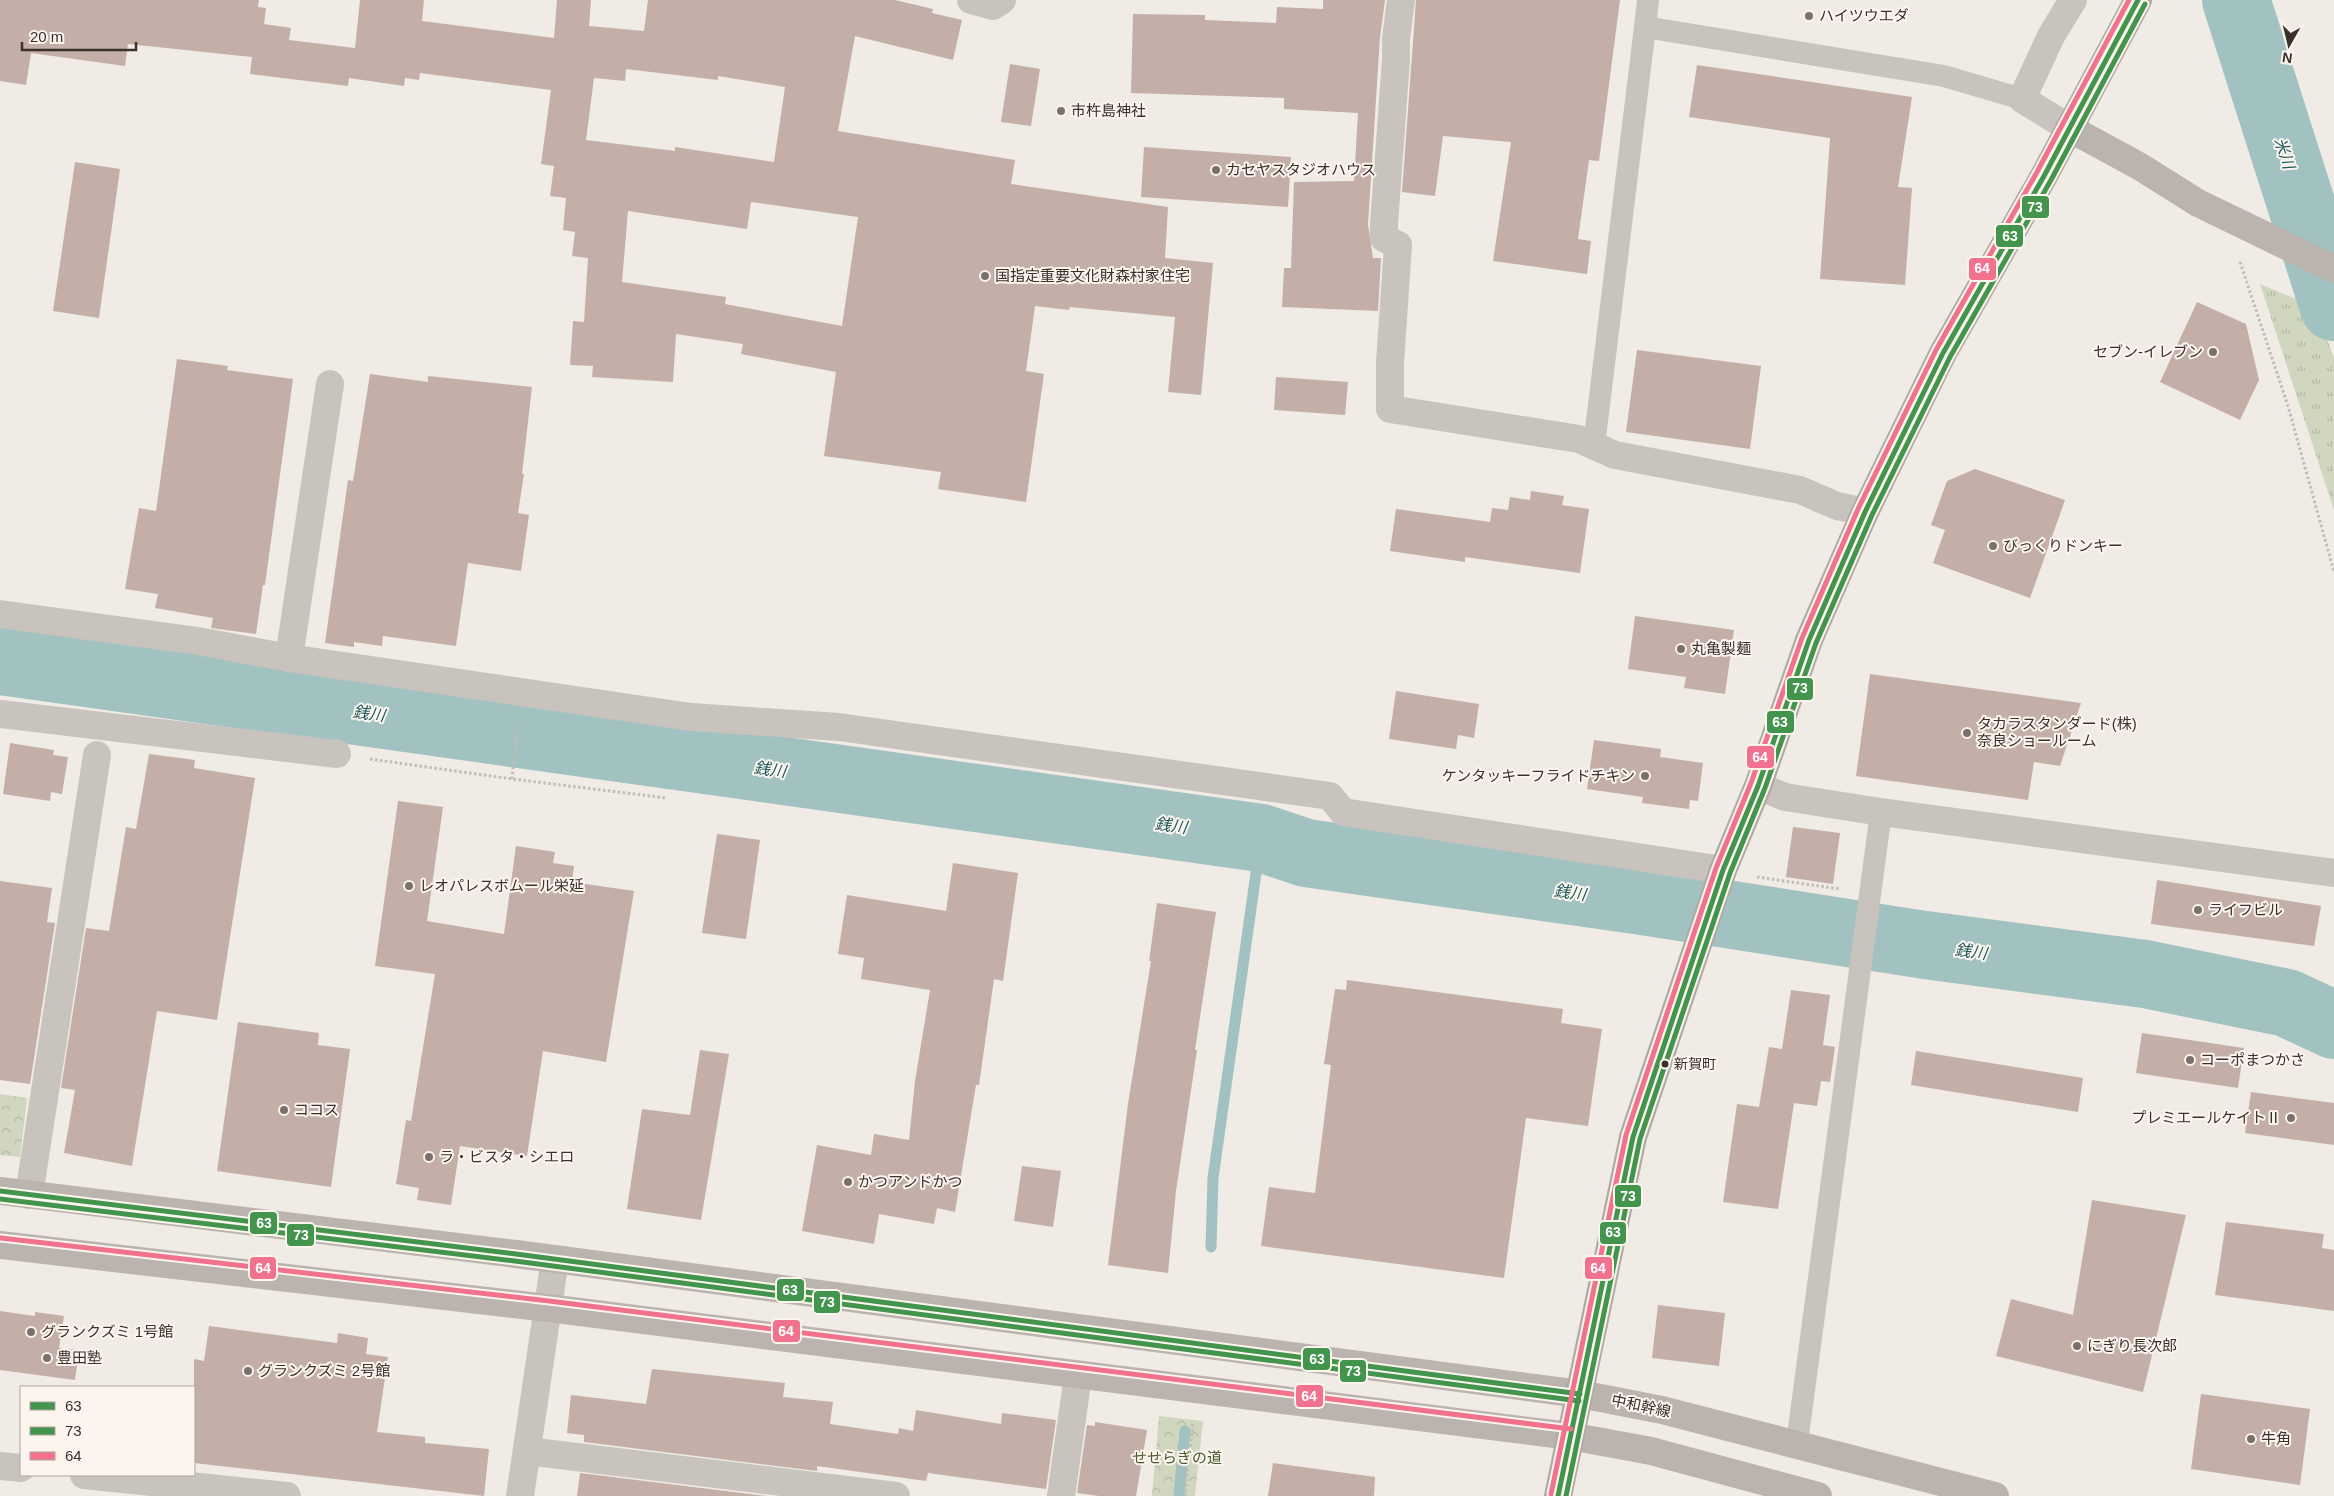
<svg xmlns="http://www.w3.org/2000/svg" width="2334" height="1496" viewBox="0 0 2334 1496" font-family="Helvetica,'Noto Sans JP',sans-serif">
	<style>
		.grass { fill: url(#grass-tufts) }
		.park { fill: url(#park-crowns) }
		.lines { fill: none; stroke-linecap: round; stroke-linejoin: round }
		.stream { stroke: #a1c2c1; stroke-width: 11 }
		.river { stroke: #a1c2c1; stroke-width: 68 }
		.building { fill: #c3afa7; fill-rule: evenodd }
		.path { stroke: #c2bbb6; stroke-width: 3; stroke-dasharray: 2.5 2.5; stroke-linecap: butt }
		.lane { stroke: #c9c3be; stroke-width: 22 }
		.street { stroke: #c9c3be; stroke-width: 28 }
		.secondary { stroke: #bab3ae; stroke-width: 28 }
		.highway { stroke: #afaaa4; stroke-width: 28 }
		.bus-1-casing { stroke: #fbf5ee; stroke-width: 9 }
		.bus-2-casing { stroke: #fbf5ee; stroke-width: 9 }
		.bus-3-casing { stroke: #fbf5ee; stroke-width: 9 }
		.bus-1 { stroke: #43944d; stroke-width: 5 }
		.bus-2 { stroke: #43944d; stroke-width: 5 }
		.bus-3 { stroke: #f0728d; stroke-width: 5 }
		.poi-dot { fill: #7a716c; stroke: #fbf5ee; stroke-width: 2 }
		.bus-dot { fill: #3b302b; stroke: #fbf5ee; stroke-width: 2 }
		.labels { text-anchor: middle; stroke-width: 4; stroke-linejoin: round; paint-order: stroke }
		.bus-label { font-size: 14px; fill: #3b302b; stroke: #fbf5ee; text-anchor: start }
		.poi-label { font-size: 15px; fill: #3b302b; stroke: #fbf5ee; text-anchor: start }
		.street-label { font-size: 15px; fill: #3b302b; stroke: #fbf5ee }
		.park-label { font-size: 15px; fill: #4a5a2e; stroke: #fbf5ee }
		.water-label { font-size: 16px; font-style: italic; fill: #1f5a5e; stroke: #fbf5ee }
		.line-badge { stroke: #fbf5ee; stroke-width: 2 }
		.badge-label { font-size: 14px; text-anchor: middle; font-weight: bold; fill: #fff }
	</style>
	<defs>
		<pattern id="grass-tufts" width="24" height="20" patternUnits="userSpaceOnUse" patternTransform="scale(1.25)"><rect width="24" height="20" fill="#d1d6bf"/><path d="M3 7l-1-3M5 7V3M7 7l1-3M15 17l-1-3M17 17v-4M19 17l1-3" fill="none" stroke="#b4b8a4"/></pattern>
		<pattern id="park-crowns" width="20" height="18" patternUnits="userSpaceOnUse" patternTransform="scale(1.25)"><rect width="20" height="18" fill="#d1d6bf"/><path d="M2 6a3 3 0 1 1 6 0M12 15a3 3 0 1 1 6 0" fill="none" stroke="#b4b8a4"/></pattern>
	</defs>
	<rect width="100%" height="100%" fill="#f0ebe5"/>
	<path class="grass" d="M2260 284 2315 307 2334 358V510Z"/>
	<g class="park">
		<path d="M0 1094 27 1098 20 1157 0 1155Z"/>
		<path d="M1159 1416 1203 1421 1195 1496H1152Z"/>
	</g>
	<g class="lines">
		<g class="stream">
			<path d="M1211 1247 1213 1178 1261 838"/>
			<path d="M1179 1496 1185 1431"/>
		</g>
		<g class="river">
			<path d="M2236 0 2334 307"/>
			<path d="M0 661 1261 838 1306 853 1636 900 1925 945 2145 974 2287 1003 2334 1025"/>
		</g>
	</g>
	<g class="building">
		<path d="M0 0H259L258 7 266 8 264 24 291 28 289 40 355 48 360 0H424L422 21 554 38 557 0H591L589 26 644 31 648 0H895L933 9 932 13 962 20 953 60 855 36 838 131 1015 160 1011 184 1168 207 1165 258 1213 263 1201 395 1168 392 1175 317 1070 307 1069 310 1035 306 1026 371 1044 374 1026 502 938 489 941 472 824 456 836 372 741 354 743 344 676 334 673 382 592 377 593 366 570 365 573 321 584 322 588 258 572 256 575 232 563 230 566 198 550 196 554 166 541 164 551 90 420 73 419 80 405 78 404 86 349 78 348 86 250 74 252 57 128 44 125 66 31 53 26 85 0 81ZM626 69 718 80V76L785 87 774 162 675 147V151L586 140 594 78 625 81ZM751 202 858 217 842 326 725 304 726 297 622 282 628 211 747 229Z"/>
		<path d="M1323 0H1385L1380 37 1368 224 1373 258H1381L1378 311 1282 307 1284 268H1291L1294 182 1354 181 1358 113 1284 109V98L1131 93 1133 14 1205 15V20L1276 23 1277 7 1323 9Z"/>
		<path d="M1416 0H1620L1599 161 1589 160 1578 239 1591 241 1587 274 1493 261 1511 142 1443 136 1435 196 1402 192Z"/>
		<path d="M1010 64 1040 69 1031 126 1001 122Z"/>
		<path d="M1697 65 1912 97 1898 187 1912 188 1905 285 1820 279 1830 138 1689 117Z"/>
		<path d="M1144 147 1291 157 1288 207 1141 197Z"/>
		<path d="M75 162 120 169 99 318 53 311Z"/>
		<path d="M2197 302 2246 324 2259 380 2240 420 2160 382Z"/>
		<path d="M1637 350 1761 366 1750 449 1626 432Z"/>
		<path d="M177 359 228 366 227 370 293 379 265 585H263L256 634 211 628 213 618 155 608 158 594 125 589 139 508 156 511Z"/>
		<path d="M370 374 428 382V376L532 387 522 474H524L518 513 529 515 521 571 468 563 456 646 383 636 382 646 354 642V647L325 643 348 480 353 481Z"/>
		<path d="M1276 377 1348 382 1345 415 1274 410Z"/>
		<path d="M1975 469 2065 500 2030 598 1933 563 1945 530 1931 525 1947 481Z"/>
		<path d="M1531 491 1564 496 1562 505 1589 509 1580 573 1465 557V562L1390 551 1396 509 1490 522 1492 508 1508 510 1510 497 1530 500Z"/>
		<path d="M1635 616 1734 630 1725 694 1684 688 1686 677 1628 669Z"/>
		<path d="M1870 674 2081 703 2060 766 2034 762 2028 800 1856 776Z"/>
		<path d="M1396 691 1479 704 1474 738 1458 735 1456 749 1389 739Z"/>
		<path d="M1594 740 1661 749 1660 757 1703 763 1698 801 1690 800 1689 809 1642 803 1643 797 1587 789Z"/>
		<path d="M10 743 54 750 53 755 68 757 62 794 51 792 50 801 3 794Z"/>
		<path d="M149 754 195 760 194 768 255 778 217 1020 157 1011 132 1166 64 1153 75 1090 61 1088 86 928 109 931 126 827 136 829Z"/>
		<path d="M398 801 443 807 427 921 504 934 516 846 555 852 553 863 574 866 572 882 634 891 606 1062 543 1051 527 1156 460 1146 451 1205 417 1200 419 1188 396 1184 406 1120 411 1121 435 974 375 966Z"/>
		<path d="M1793 827 1840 833 1833 884 1786 877Z"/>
		<path d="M717 834 760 840 746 939 702 933Z"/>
		<path d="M953 863 1018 873 1003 981 994 979 979 1085H976L955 1212 937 1208 934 1224 879 1214 874 1244 802 1231 817 1145 871 1155 874 1134 909 1140 915 1081 930 990 861 979 864 958 838 954 847 895 946 911Z"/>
		<path d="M2157 880 2321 906 2314 946 2151 924Z"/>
		<path d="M0 881 52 888 47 922 55 923 30 1084 0 1080Z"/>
		<path d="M1157 903 1216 912 1195 1050H1197L1176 1191 1168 1273 1108 1265 1128 1104 1151 961H1149Z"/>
		<path d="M1347 980 1563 1009 1561 1023 1602 1029 1588 1126 1526 1118 1504 1278 1261 1246 1269 1187 1315 1193 1331 1065 1324 1064 1335 989 1346 990Z"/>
		<path d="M1791 990 1830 995 1823 1045 1835 1047 1830 1082 1821 1081 1817 1106 1794 1103 1778 1209 1723 1202 1737 1104 1759 1107 1769 1047 1782 1049Z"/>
		<path d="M238 1022 319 1033 318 1045 350 1049 331 1187 217 1171Z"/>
		<path d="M2142 1033 2244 1048 2238 1088 2136 1073Z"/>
		<path d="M700 1050 729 1054 701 1220 627 1209 642 1109 690 1115Z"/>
		<path d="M1916 1051 2083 1078 2078 1112 1911 1085Z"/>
		<path d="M2251 1092 2334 1103V1145L2245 1133Z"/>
		<path d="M1022 1166 1061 1171 1053 1227 1014 1221Z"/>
		<path d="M2092 1200 2186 1215 2143 1392 1996 1356 2011 1299 2073 1315Z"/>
		<path d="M2226 1222 2324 1234 2322 1248 2334 1250V1311L2215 1295Z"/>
		<path d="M1658 1305 1725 1313 1719 1366 1652 1358Z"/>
		<path d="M0 1311 35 1316V1312L64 1316 59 1348 79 1350 75 1380 0 1370Z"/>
		<path d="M209 1326 337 1343 338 1333 368 1338 366 1354 388 1357 377 1432 425 1437V1443L489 1449 484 1496 194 1463V1359L204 1361Z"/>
		<path d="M652 1369 785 1383 783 1397 833 1402 830 1424 898 1434 899 1428 913 1431 916 1410 1001 1424 1002 1413 1056 1420 1046 1489 928 1473 926 1481 817 1466V1471L584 1442V1435L567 1433 571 1395 646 1404Z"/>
		<path d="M2201 1394 2310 1409 2300 1485 2191 1469Z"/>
		<path d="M1095 1422 1147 1430 1136 1496H1099L1077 1493 1087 1425 1095 1426Z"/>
		<path d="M1273 1463 1375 1477 1374 1496H1268Z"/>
		<path d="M580 1473 767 1496H577Z"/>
	</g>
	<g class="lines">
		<g class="path">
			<path d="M2240 262 2288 406 2334 572"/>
			<path d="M370 759 512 779 667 798"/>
			<path d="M512 779 518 725"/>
			<path d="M1757 877 1840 889"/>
			<path d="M1185 1496 1193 1422"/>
		</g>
		<g class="lane">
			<path d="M1645 27 1648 0"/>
			<path d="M1594 446 1645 27 1944 76 2022 99"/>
			<path d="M1797 1443 1881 812"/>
		</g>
		<g class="street">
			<path d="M971 0 993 6 1002 0"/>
			<path d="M1401 0 1396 39V60L1384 224V238L1398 245 1390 363V409L1579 439 1615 455 1800 490 1837 506 1865 512"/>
			<path d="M2069 128 2022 99 2051 36 2073 0"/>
			<path d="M0 614 198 641 289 658 691 717 839 727 1330 796 1343 812 1723 870"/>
			<path d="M289 658 330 384"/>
			<path d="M0 714 337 754"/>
			<path d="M1758 786 1785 797 1881 812 2334 873"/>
			<path d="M29 1195 97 755"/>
			<path d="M527 1451 896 1496"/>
			<path d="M0 1466 21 1468"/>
			<path d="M84 1475 287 1496"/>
			<path d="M520 1496 555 1259"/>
			<path d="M1061 1496 1078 1376"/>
		</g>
		<g class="secondary">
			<path d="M2069 128 2139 166 2198 203 2334 269"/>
			<path d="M0 1191 516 1254 1580 1394 1662 1410 1995 1496"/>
			<path d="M0 1245 548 1308 1570 1436 1651 1451 1818 1496"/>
		</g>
		<path class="highway" d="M1558 1496 1633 1137 1723 870 1758 786 1809 640 1865 512 1943 353 2044 176 2138 0"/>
		<g class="bus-1-casing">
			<g id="bus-1">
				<path d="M0 1191 516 1254 1580 1394"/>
				<path d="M1558 1496 1633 1137 1723 870 1758 786 1809 640 1865 512 1943 353 2044 176 2138 0"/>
			</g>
		</g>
		<g class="bus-2-casing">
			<g id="bus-2">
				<path d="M0 1199 515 1261 1579 1401"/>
				<path d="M1566 1496 1640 1139 1730 873 1765 788 1816 643 1872 515 1950 357 2051 180 2145 4"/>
			</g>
		</g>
		<g class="bus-3-casing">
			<g id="bus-3">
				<path d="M1 1238 549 1301 1571 1429"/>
				<path d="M1551 1494 1626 1135 1716 868 1751 783 1802 638 1858 509 1936 350 2037 172 2129 0"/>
			</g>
		</g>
		<use href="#bus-1" class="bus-1"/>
		<use href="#bus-2" class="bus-2"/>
		<use href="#bus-3" class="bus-3"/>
	</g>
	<g class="poi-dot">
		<circle cx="1809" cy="16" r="5"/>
		<circle cx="1061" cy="111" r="5"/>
		<circle cx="1216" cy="170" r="5"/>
		<circle cx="985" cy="276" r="5"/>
		<circle cx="2213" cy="352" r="5"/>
		<circle cx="1993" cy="546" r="5"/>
		<circle cx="1681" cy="649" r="5"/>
		<circle cx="1967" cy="733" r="5"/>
		<circle cx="1645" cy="776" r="5"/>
		<circle cx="409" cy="886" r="5"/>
		<circle cx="2198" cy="910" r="5"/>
		<circle cx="2190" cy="1060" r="5"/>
		<circle cx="284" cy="1110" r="5"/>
		<circle cx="2291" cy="1118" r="5"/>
		<circle cx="429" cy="1157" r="5"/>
		<circle cx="848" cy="1182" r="5"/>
		<circle cx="31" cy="1332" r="5"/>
		<circle cx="2077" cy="1346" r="5"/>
		<circle cx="47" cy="1358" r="5"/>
		<circle cx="248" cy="1371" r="5"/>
		<circle cx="2251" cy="1439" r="5"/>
	</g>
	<circle class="bus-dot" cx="1665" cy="1064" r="4.5"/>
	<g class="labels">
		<g class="bus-label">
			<text x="1674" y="1069">新賀町</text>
		</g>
		<g class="poi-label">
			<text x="1819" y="21">ハイツウエダ</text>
			<text x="1071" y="116">市杵島神社</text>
			<text x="1226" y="175">カセヤスタジオハウス</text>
			<text x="995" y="281">国指定重要文化財森村家住宅</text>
			<text x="2203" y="357" text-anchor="end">セブン-イレブン</text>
			<text x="2003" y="551">びっくりドンキー</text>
			<text x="1691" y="654">丸亀製麺</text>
			<text x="1977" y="729">タカラスタンダード(株)<tspan x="1977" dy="17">奈良ショールーム</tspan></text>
			<text x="1635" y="781" text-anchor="end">ケンタッキーフライドチキン</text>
			<text x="419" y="891">レオパレスボムール栄延</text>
			<text x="2208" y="915">ライフビル</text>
			<text x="2200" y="1065">コーポまつかさ</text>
			<text x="294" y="1115">ココス</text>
			<text x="2281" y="1123" text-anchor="end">プレミエールケイトⅡ</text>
			<text x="439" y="1162">ラ・ビスタ・シエロ</text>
			<text x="858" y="1187">かつアンドかつ</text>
			<text x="41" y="1337">グランクズミ 1号館</text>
			<text x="2087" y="1351">にぎり長次郎</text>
			<text x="57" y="1363">豊田塾</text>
			<text x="258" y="1376">グランクズミ 2号館</text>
			<text x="2261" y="1444">牛角</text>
		</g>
		<g class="street-label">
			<text transform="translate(1641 1406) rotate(12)" y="5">中和幹線</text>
		</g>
		<g class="park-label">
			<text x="1177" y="1463">せせらぎの道</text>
		</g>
		<g class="water-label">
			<text transform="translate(2285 153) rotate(72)" y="6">米川</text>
			<text transform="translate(369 713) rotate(8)" y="6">銭川</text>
			<text transform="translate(770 769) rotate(8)" y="6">銭川</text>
			<text transform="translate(1171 825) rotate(8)" y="6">銭川</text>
			<text transform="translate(1570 892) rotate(8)" y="6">銭川</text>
			<text transform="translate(1971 951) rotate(8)" y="6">銭川</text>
		</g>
	</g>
	<g class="line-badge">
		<rect x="2021" y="195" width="29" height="24" rx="5" fill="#43944d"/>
		<rect x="1995" y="224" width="29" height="24" rx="5" fill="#43944d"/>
		<rect x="1968" y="257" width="29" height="24" rx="5" fill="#f0728d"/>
		<rect x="1786" y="677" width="28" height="24" rx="5" fill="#43944d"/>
		<rect x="1766" y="710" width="29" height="24" rx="5" fill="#43944d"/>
		<rect x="1746" y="745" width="29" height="24" rx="5" fill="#f0728d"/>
		<rect x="1614" y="1184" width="28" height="24" rx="5" fill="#43944d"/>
		<rect x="249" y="1211" width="29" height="24" rx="5" fill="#43944d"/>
		<rect x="1599" y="1221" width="28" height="24" rx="5" fill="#43944d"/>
		<rect x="286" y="1223" width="29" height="24" rx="5" fill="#43944d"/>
		<rect x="1584" y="1256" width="29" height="24" rx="5" fill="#f0728d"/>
		<rect x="249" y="1256" width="28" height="24" rx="5" fill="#f0728d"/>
		<rect x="776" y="1278" width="29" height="24" rx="5" fill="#43944d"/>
		<rect x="813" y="1290" width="28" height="24" rx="5" fill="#43944d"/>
		<rect x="772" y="1319" width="29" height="24" rx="5" fill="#f0728d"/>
		<rect x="1302" y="1347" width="29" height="24" rx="5" fill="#43944d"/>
		<rect x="1339" y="1359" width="28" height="24" rx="5" fill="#43944d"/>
		<rect x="1295" y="1384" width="29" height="24" rx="5" fill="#f0728d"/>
	</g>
	<g class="badge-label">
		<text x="2035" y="212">73</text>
		<text x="2010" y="241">63</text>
		<text x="1982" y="273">64</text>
		<text x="1800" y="693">73</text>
		<text x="1780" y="727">63</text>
		<text x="1760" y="762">64</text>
		<text x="1628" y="1201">73</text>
		<text x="264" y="1228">63</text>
		<text x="1613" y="1237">63</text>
		<text x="301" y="1240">73</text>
		<text x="1598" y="1273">64</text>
		<text x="263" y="1273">64</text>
		<text x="790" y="1295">63</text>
		<text x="827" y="1307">73</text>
		<text x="786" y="1336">64</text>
		<text x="1317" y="1364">63</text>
		<text x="1353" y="1376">73</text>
		<text x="1309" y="1401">64</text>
	</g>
	<rect x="20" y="1386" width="175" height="90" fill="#fbf5ee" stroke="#aea6a0"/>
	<rect x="30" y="1402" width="25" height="8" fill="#43944d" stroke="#aea6a0"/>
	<text x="65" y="1411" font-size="15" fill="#3b302b">63</text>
	<rect x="30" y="1427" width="25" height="8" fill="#43944d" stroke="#aea6a0"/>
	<text x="65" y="1436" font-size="15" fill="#3b302b">73</text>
	<rect x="30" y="1452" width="25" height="8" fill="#f0728d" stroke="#aea6a0"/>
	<text x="65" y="1461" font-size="15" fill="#3b302b">64</text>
	<g transform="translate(2289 45) rotate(188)" stroke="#fbf5ee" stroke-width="4" paint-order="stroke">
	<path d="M0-4L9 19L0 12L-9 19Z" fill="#3b302b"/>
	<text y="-8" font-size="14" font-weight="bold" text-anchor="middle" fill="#3b302b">N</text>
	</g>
	<path d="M22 42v8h114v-8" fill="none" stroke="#3b302b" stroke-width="2.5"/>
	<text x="30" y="42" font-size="15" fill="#3b302b" stroke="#fbf5ee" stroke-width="4" paint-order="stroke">20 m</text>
</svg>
